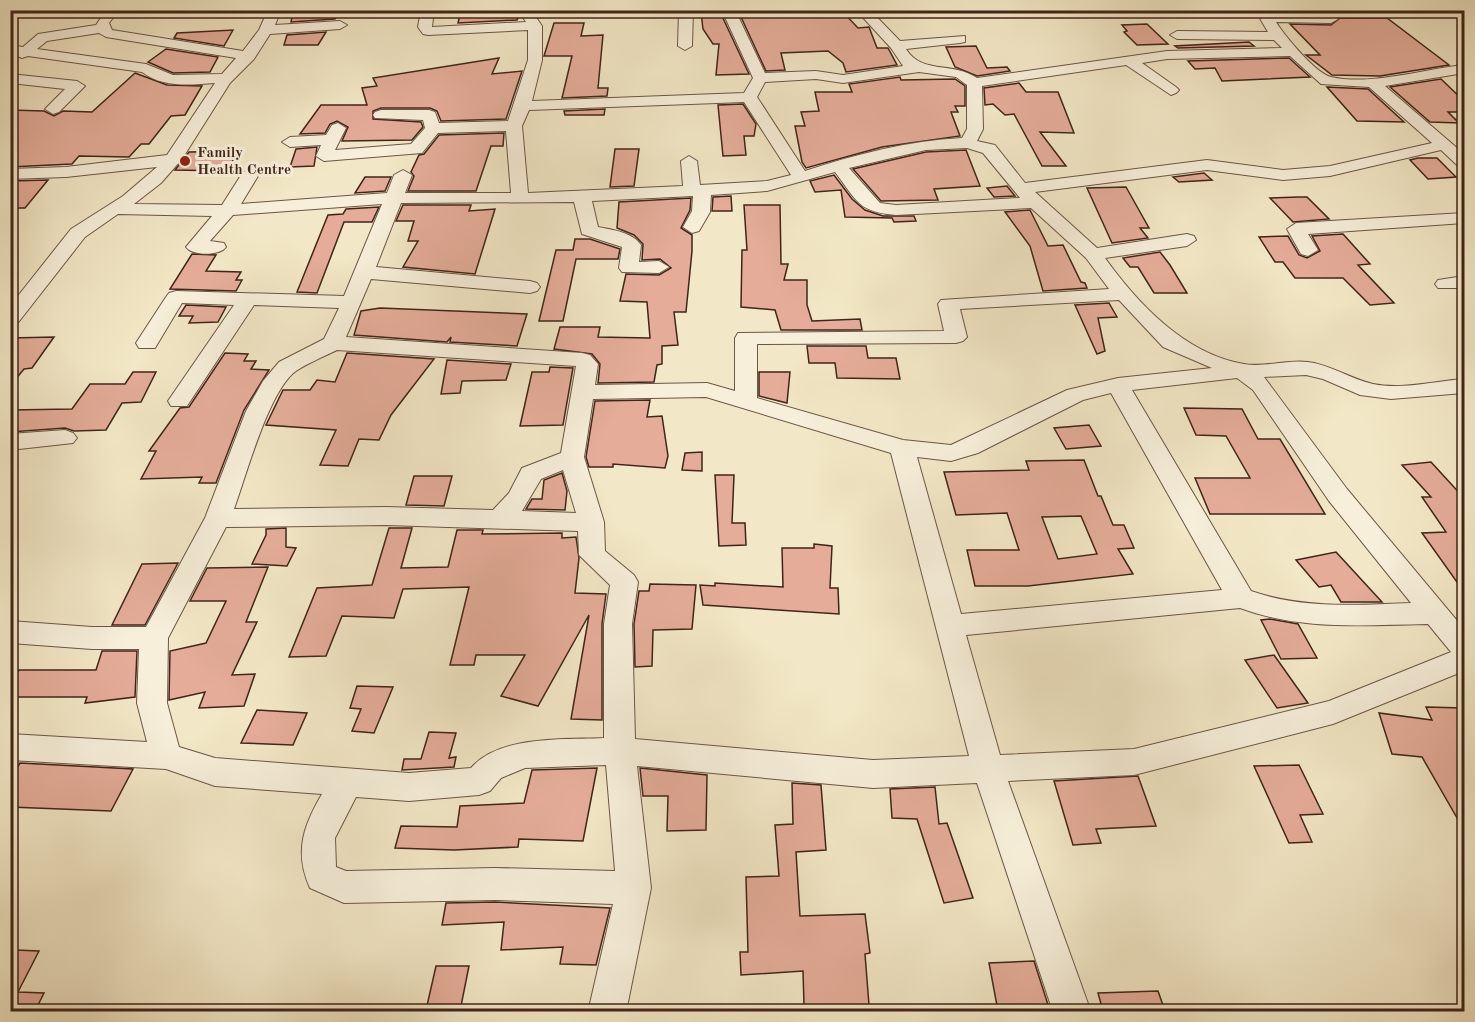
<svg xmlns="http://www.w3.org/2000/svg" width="1475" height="1022" viewBox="0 0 1475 1022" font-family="'Old Standard TT',serif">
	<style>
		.building { fill: #e4ac99; stroke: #402518; stroke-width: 1.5; fill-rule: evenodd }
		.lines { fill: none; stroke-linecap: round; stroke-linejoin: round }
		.minor-casing { stroke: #6c5644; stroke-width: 2 }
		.minor { fill: #f7efda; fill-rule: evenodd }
		.poi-dot { fill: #8f2418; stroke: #f7efda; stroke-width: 2 }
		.labels { text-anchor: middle; stroke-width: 6; stroke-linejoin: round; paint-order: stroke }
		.far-poi-label { font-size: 15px; font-weight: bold; fill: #402518; stroke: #f7efda; text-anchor: start }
	</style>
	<rect width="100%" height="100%" fill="#f2e7c6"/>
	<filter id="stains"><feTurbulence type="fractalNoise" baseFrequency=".00333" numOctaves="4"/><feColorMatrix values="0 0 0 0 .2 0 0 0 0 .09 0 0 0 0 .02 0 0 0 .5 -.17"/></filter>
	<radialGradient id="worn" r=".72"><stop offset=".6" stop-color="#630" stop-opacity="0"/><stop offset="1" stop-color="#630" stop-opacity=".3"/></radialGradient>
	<g class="building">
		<path d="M304 10H340L335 19 291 22 292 17 300 16Z"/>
		<path d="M841 10 858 28 869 27 877 48H888L897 65 846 72 843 63 828 51 781 53 785 70 766 71 741 17 757 13Z"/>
		<path d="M516 11 519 15 517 20 458 23 460 14Z"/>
		<path d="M701 12H724L722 16 749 74 716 75 719 44H713L703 29Z"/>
		<path d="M1340 18H1387L1449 65 1380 76 1332 75 1306 55H1320L1290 24 1331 25Z"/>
		<path d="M554 23H584L581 36 603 35 598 88H608L607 96 562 98 572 56H544Z"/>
		<path d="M1147 24 1168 44 1137 45 1124 32 1127 31 1122 25Z"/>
		<path d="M233 30 224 46 174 38 177 33Z"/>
		<path d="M326 32 318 45H284L287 35Z"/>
		<path d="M1249 42 1254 46 1178 48 1175 46Z"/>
		<path d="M976 46 987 68 1007 67 1010 71 977 76 955 67 946 47Z"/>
		<path d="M166 49 218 57 210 72 173 73 148 62Z"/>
		<path d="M499 58 492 74 522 71 506 119 441 121 437 111 430 108H381L373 111V119L421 122 423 127 412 140 342 141 348 127 337 121 330 124 325 133 300 134 321 105H367L362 88 377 86 373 78Z"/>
		<path d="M1289 58 1310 77 1222 81 1215 68 1195 69 1188 61Z"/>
		<path d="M135 73 167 85 202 86 185 115 171 116 149 144H141L129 157 79 156 72 164 10 167V110L44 111 54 116 63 111 92 112Z"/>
		<path d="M900 77 901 80 955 79 965 86V106H955L958 112H951L960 136 882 147 806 168 802 162 795 126H805L801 112 819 111 815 92H852L849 84Z"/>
		<path d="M1441 79 1464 101V112H1448L1459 123 1430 122 1390 87Z"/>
		<path d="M1019 83 1026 92H1058L1074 133 1040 132 1066 166H1042L1014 114 1005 115 993 104 985 105 984 88Z"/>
		<path d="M1327 87 1368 89 1404 122 1357 121Z"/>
		<path d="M743 104 756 124 754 136H744L746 155 723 156 718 105Z"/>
		<path d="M605 109 604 115H565L564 111Z"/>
		<path d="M504 133 503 146H491L476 191H408L414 176 411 172 419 155 424 154 439 135Z"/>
		<path d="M317 147 314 166 290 167 296 149Z"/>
		<path d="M615 149H639L634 186 610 187Z"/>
		<path d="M966 150 980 186 934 189 938 200 881 201 853 169 926 152Z"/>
		<path d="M240 151 225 171 175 170 189 152Z"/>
		<path d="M1418 158H1437L1456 177 1428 179 1410 160Z"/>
		<path d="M1204 173 1212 180 1179 182 1173 177Z"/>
		<path d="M834 175 852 199 865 210 883 216H914L916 221 894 222 892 218 845 217 841 190 815 192 810 181Z"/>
		<path d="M365 177H391L385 191 355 193Z"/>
		<path d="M48 180 25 208H10V181Z"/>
		<path d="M1007 186 1015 196 994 197 987 188Z"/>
		<path d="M1126 187 1149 228H1140L1148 238 1112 243 1087 188Z"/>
		<path d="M731 196 732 211H712L713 197Z"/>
		<path d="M1298 197H1307L1329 219 1293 222 1270 198Z"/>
		<path d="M691 198 690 210 681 228 692 235V251L686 312H674L678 345 662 346V364L657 365 654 382 598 383 600 364 592 354 554 349 560 327H600L598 337 650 338 647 302 620 301 626 274 659 275 671 268 660 259 642 260 643 244 634 235 617 228 619 202Z"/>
		<path d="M403 205H471L469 211 495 209 475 274 403 267 418 241H408L414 221H396Z"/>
		<path d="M744 205H780L781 264H788L784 280H807V305L812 321 860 319 862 330H781L775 310 741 307 742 250H747Z"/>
		<path d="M379 207 372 222H344L317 293 297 292 328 215 343 214 346 209Z"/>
		<path d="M1030 210 1048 246 1063 245 1081 282 1085 283 1087 288 1043 291 1030 246 1005 212Z"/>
		<path d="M1343 234 1370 264 1358 265 1394 303 1370 305 1343 278H1295L1283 262H1275L1259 237 1288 236 1299 255 1307 258 1320 251 1312 236Z"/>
		<path d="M575 239H590L620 249 618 259H576L563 321H539L556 250H573Z"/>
		<path d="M1160 252 1170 265 1187 293H1154L1138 267H1130L1123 258Z"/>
		<path d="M192 254 216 255 206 271 241 272 236 280H242L236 291 170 289Z"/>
		<path d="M1109 303 1117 317 1098 318 1105 351 1097 354 1075 305Z"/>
		<path d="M186 305 226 307 218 322 189 323 193 316H179Z"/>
		<path d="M380 308 455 311 527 314 517 346 450 342 451 337 447 342 354 335 361 311Z"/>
		<path d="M54 337 32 368 24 369 10 386V338Z"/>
		<path d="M807 346H866L868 358H896L900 379 837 378 835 363H809Z"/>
		<path d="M225 353 248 354 244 361H256L251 369 269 370 244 410 216 483H199L202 477 141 479 156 451H149L180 408 189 407Z"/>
		<path d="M347 353 434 359 391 415 379 440 359 439 348 466 320 465 336 430 266 425 283 390H310L317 380 335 382Z"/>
		<path d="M447 360 511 364 506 380 462 381 460 393 441 394Z"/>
		<path d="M550 367 573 368 563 425 520 426 532 372H549Z"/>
		<path d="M133 372H156L141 402 122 403 106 430 74 431 65 428 10 432V410L72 409 90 384H125Z"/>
		<path d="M759 372H790L787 403 759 396Z"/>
		<path d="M650 400 647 417 662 416 668 456 665 468 613 464V467H589L586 457 595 401Z"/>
		<path d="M1184 408 1242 409 1258 439H1280L1325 514H1210L1195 478H1250L1226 436 1196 435Z"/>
		<path d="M1089 425 1101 446 1066 449 1054 428Z"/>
		<path d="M702 452V471L682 470 685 453Z"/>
		<path d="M1084 460 1098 496H1101L1113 525H1124L1134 548 1118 549 1133 574 1028 586H975L967 550H1019L1007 513 956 515 944 472 1029 470 1026 461ZM1081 516 1097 554 1058 559 1042 517Z"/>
		<path d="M1431 462 1464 498V592L1422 533 1446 532 1422 497H1431L1402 465Z"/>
		<path d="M562 473 567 491 565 510 526 509 532 499H542L544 480Z"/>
		<path d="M715 475H734L732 523H745L746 545 719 546Z"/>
		<path d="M414 476H452L444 506 406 505Z"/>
		<path d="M286 528V547L296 548 287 566 252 564 266 535V529Z"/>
		<path d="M389 528H412L401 568 448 567 457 530H483L482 534 562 533V538L576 537 579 558 575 593 606 594 602 624V720L571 719 589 615 538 706 501 696 525 655H476L474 665H450L469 587 403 589 394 618 342 616 326 656 289 657 317 588 372 585Z"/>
		<path d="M814 544 832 546 830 588H838L839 614 703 605 700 585 715 586V583L783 587 782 548H814Z"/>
		<path d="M1336 552 1382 602H1341L1331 585 1319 587 1296 560Z"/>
		<path d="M178 563 145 625H112L142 564Z"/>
		<path d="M268 567 246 622H257L232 675 255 674 244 706 199 708 205 692 169 700 170 651 206 643 226 601H190L207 568Z"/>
		<path d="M650 584 696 585 692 629 653 630 652 666 635 667 634 624 639 591H649Z"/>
		<path d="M1270 619 1298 624 1317 658 1281 659 1261 620Z"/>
		<path d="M102 651H137L135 697 85 703 87 697H10V685L19 670H96Z"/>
		<path d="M1274 655 1308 703 1277 708 1245 660Z"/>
		<path d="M357 686 393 687 374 733 352 731 361 709 350 708Z"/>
		<path d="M1426 707 1464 708V830L1422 757 1392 754 1379 713 1432 720Z"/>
		<path d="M257 710 307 713 293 745 241 743Z"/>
		<path d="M429 732 456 733 449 758 456 757 454 767 402 770 404 759H421Z"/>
		<path d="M20 763 133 769 111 811 10 807V779Z"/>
		<path d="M1299 765 1323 814 1300 815 1312 842 1289 843 1254 766Z"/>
		<path d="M597 768 583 841 519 839 518 847 454 850 395 848 401 826 457 827 460 806 524 803 532 770Z"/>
		<path d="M640 768 707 775 706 830 667 831 668 796H643Z"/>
		<path d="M1138 776 1156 826 1096 829 1101 843 1073 845 1054 781Z"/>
		<path d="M792 783 821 785 826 850 796 852 800 916 865 914 870 953 865 954 869 1005H804L803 971 741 975 740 952H748L746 877 779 876 775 825 793 824Z"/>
		<path d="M935 787 939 824 947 823 973 898 944 903 917 819 892 818 890 789Z"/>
		<path d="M495 902 610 908 596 965 560 964 563 947 501 950 504 922 442 925 446 903Z"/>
		<path d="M15 950 39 951 18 992 44 993 35 1011H10V959Z"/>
		<path d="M1034 961 1050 1011H998L989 963Z"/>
		<path d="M436 966H469L460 1011 426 1010Z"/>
		<path d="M1158 991 1165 1011H1103L1098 993Z"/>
	</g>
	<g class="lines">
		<g class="minor-casing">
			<g id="minor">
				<path d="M106 10H119L109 23 112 30 243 51 259 30 268 10H281L275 25 340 21 347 25 340 29 270 34 254 59 230 83 182 159 161 183 134 204 222 205 243 172 249 171 258 176 241 204 387 193 394 175 403 170 412 175 405 193H511L506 131 438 133 422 153 324 161 316 156 321 145 290 147 282 142 290 137 326 135 332 125 338 123 346 128 335 150 411 144 425 128 423 120 375 118 373 115 375 112 381 110H429L435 112 439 123 508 121 528 60V30L428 35 423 34 418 27 421 10H434L432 27 526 22 518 10H531L542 26V60L532 101 744 93 753 78 724 15 729 10H760L738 16 765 73 816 71 843 75 903 66 891 48 856 10H870L900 41 965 36V42L960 43 906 49C922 75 952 61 977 78L1167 51 1282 48 1274 40 1177 39 1170 35 1177 31 1268 32 1255 10H1268L1270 14 1336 16 1338 19 1331 23 1276 22C1285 36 1315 73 1331 77 1371 86 1424 69 1464 65V73L1385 86 1464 154V167L1458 166 1441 150 1330 176 1283 180 1207 170 1035 192 1097 248 1187 234 1194 236 1196 240 1187 246 1105 258C1138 304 1185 354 1244 364 1264 368 1287 359 1308 362 1331 365 1351 379 1373 384 1402 390 1435 381 1464 379V393L1391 399 1360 395 1323 379 1306 375 1264 377 1347 489 1464 629V671L1333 724 1134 775 1008 781 1091 1012H1053L977 783 873 788 637 766 651 888 626 1012H588L613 904 495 900 344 903 310 888C294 853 303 826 322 794L215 786 166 769 10 760V734L147 742 137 703 139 649H92L10 643V621L92 627H146L205 518 246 411 263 381 279 362 324 339 339 308 254 305 187 406H171L168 401 234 305 182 303 155 348H139L136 343 166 297 169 293 176 291 344 296 382 204 233 215 210 241 224 243 226 247C220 256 192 256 186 247L212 216 118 214 85 237 17 324 10 326V306L71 229 123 196 157 167 66 177 10 179V169L66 167 167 155 215 83C190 85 163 88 142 72L28 56 22 58 10 53V45L23 47 38 34 96 25ZM99 33 106 37 236 58 222 74 173 75 146 64 37 49 47 41ZM1290 56 1321 84 1369 87 1432 143 1330 166 1283 170 1207 160 1025 183 995 145 977 141 983 129 982 86 1126 65 1171 95 1176 93 1179 90 1176 87 1142 63 1167 59ZM919 72 956 77 967 85V129L962 138C907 141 857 154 805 171L757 97 765 82 816 79 843 83ZM744 102 791 175 767 181 700 185 697 161 689 156 681 161 683 186 528 193 522 126 529 110ZM967 148 983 153 1020 198 896 205 880 203 849 168 926 150ZM835 172C857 201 858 212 896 215L1031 208 1086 258 1109 289 941 300 938 304 944 331 738 333 735 338V391L707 383 595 385 598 364 590 355 582 353 346 337 371 279 530 293 537 291 540 287 537 283 530 281 376 267 401 203 574 202 582 234 622 247 619 268 622 272 659 273 669 267 659 261 639 262 641 245C632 232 613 230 598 227L592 201 693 196 692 211 683 227 692 233 699 231 710 212 711 195 767 191ZM1119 300 1163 347 1212 368 1118 378 1067 390 951 445 903 440 757 398V344L956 343 963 341 967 337 960 309ZM337 350 576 366 561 453 522 468 509 493 493 510 386 507 234 509C246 476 269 390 296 371 308 363 323 357 337 350ZM1237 378 1253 390 1329 501 1411 603C1358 605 1302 609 1251 591L1132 390ZM1111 393 1222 590 961 614 917 457 951 461 978 453 1083 400ZM706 397 891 453 969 756 873 760 635 739 632 624 638 582 634 575 605 551 604 522 584 457 593 399ZM563 470 576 513 522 511 541 479ZM386 525 578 531 579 555 610 585 604 624V738C564 740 499 735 471 768L409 773 215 758 179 747 167 703 168 638 226 527ZM1240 608C1301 631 1364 625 1428 624L1451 652 1329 701 1134 749 1000 755 966 635ZM606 765 615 871 495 868 346 871 336 867 335 838 356 797 409 801 479 795 490 791 501 778 525 768Z"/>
				<path d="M679 10H693L692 46 685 50 678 46Z"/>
				<path d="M10 74 77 81 85 86 59 112 53 114 45 109 65 89 10 83Z"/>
				<path d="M1464 213V223L1308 234 1318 250 1308 256 1301 254 1287 229 1296 223Z"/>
				<path d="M1464 276V288H1438L1435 284 1438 280Z"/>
				<path d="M65 430 73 433 77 438 73 443 10 450V434Z"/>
			</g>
		</g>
		<use href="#minor" class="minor"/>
	</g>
	<circle class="poi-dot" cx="185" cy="161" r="6"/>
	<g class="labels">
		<g class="far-poi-label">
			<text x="197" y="157">Family<tspan x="197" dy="17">Health Centre</tspan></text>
		</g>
	</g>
	<rect width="1475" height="1022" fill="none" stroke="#f2e7c6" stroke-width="36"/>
	<rect x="12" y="12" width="1451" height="998" fill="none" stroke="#402518" stroke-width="3"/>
	<rect x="18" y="18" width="1439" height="986" fill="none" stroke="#402518" stroke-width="1.5"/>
	<rect width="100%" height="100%" filter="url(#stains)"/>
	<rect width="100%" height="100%" fill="url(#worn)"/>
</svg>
